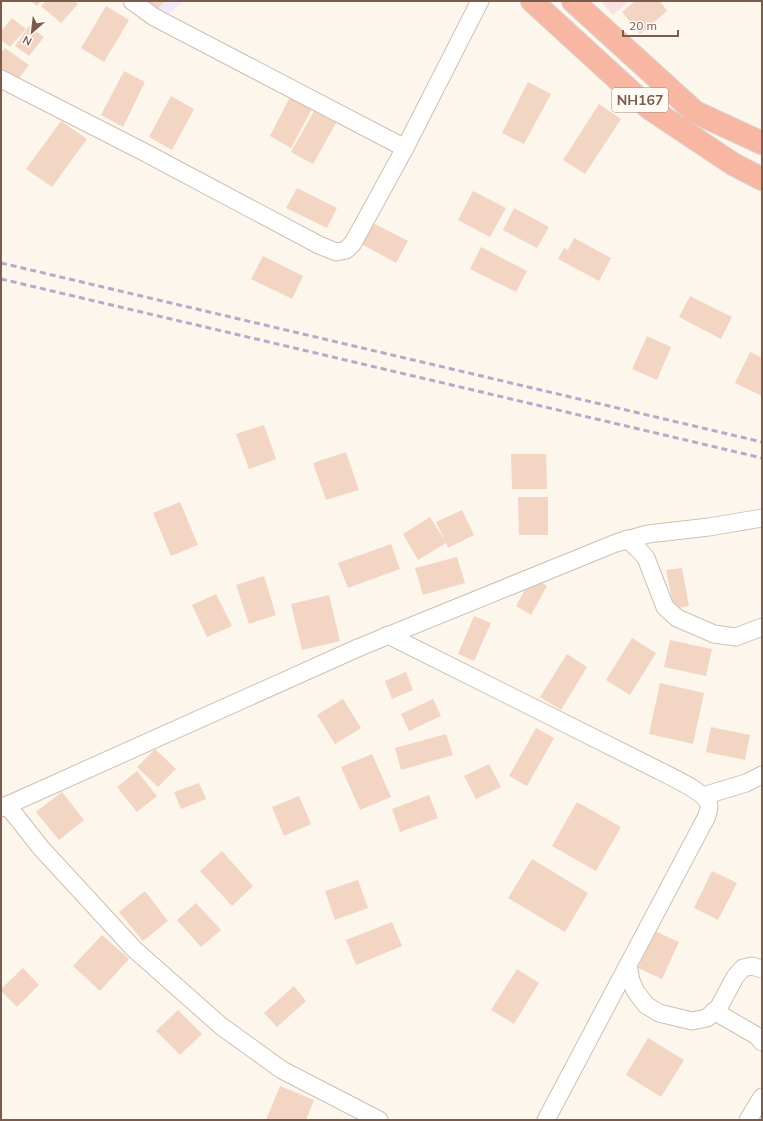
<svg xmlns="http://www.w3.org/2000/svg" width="763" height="1121" viewBox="0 0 763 1121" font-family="Mulish,sans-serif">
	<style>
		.education { fill: #f3e8fa }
		.medical { fill: #fbdfe3 }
		.building { fill: #f3d5c3 }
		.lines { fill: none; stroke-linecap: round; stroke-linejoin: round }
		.street-casing { stroke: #d1beb0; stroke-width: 19 }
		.highway-casing { stroke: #dad1cd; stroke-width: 24 }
		.street { stroke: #fff; stroke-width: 17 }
		.highway { stroke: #f7b7a3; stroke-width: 22 }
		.rail { stroke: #b9a8c9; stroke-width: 3; stroke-dasharray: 6 4; stroke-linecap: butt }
		.labels { text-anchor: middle; stroke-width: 4; stroke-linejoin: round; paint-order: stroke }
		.shield { fill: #fffaf3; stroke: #a28b7f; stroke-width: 1 }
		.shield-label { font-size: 14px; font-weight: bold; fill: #7a5c4d }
	</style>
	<rect width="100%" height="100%" fill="#fdf6ec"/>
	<path class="education" d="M140 1H183L168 15Z"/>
	<path class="medical" d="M601 1H629L613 15Z"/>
	<g class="building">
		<path d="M31 1H41L37 6Z"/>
		<path d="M46 1H74L78 4 61 23 41 6Z"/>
		<path d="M143 1H165L155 12Z"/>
		<path d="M635 1H660L667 11 640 34 622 12Z"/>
		<path d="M106 6 129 20 104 62 81 48Z"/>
		<path d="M12 18 26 29 10 47 1 40V31Z"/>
		<path d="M29 26 44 37 29 56 15 46Z"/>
		<path d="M5 48 29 65 15 84 1 73V53Z"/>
		<path d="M124 71 145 82 123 127 101 115Z"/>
		<path d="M528 82 551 94 524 144 502 133Z"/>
		<path d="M171 96 194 109 172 150 149 137Z"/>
		<path d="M290 97 312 109 291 148 270 136Z"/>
		<path d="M599 104 621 119 585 174 563 160Z"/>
		<path d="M314 111 336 123 313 164 291 152Z"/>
		<path d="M61 121 87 139 52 187 26 169Z"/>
		<path d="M297 188 337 208 327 228 286 208Z"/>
		<path d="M473 191 506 208 490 237 458 220Z"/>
		<path d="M514 208 549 227 537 248 503 230Z"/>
		<path d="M367 220 408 241 396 263 356 241Z"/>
		<path d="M574 238 611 258 599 281 558 259 564 248 568 250Z"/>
		<path d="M481 247 527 271 516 292 470 269Z"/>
		<path d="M263 256 303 276 292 299 251 279Z"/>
		<path d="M690 296 732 317 721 339 679 317Z"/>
		<path d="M647 336 671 347 657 380 632 369Z"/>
		<path d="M750 352 762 358V396L735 383Z"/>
		<path d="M264 425 276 459 249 469 236 434Z"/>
		<path d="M346 452 359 490 326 500 313 463Z"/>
		<path d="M511 454H546L547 489H512Z"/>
		<path d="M518 497H548V535H519Z"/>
		<path d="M180 502 198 545 171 556 153 513Z"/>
		<path d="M462 510 474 535 448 548 446 543 418 560 403 534 430 517 445 541 436 522Z"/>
		<path d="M391 544 400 569 348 588 338 563Z"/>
		<path d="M457 557 465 583 423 595 415 568Z"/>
		<path d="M682 568 689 606 674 609 666 570Z"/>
		<path d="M264 576 276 615 249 624 236 585Z"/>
		<path d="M532 577 547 586 531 615 516 606Z"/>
		<path d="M216 594 232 626 207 637 192 605Z"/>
		<path d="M329 595 340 641 302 650 291 604Z"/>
		<path d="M474 616 491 623 474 661 458 654Z"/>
		<path d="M632 638 656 653 630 695 606 680Z"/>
		<path d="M670 640 712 649 706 676 664 667Z"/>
		<path d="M567 654 587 667 561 710 540 697Z"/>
		<path d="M406 672 413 690 392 699 385 681Z"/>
		<path d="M660 683 704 693 693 744 649 734Z"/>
		<path d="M343 699 361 728 335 744 317 715Z"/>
		<path d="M433 699 441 716 409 731 401 714Z"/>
		<path d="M711 727 750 735 745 760 706 752Z"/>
		<path d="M536 728 554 738 527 786 509 776Z"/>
		<path d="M446 734 453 755 401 770 395 748Z"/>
		<path d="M155 749 176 769 158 787 137 767Z"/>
		<path d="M372 754 391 797 360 810 341 767Z"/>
		<path d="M489 764 501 787 476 799 464 776Z"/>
		<path d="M137 771 157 796 137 812 117 787Z"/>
		<path d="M199 783 206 799 181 809 174 792Z"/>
		<path d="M62 792 84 820 59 840 36 812Z"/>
		<path d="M429 795 438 818 400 832 392 809Z"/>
		<path d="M299 796 311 824 284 836 272 807Z"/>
		<path d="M577 802 621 827 596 871 552 846Z"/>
		<path d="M222 851 253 886 232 906 200 871Z"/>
		<path d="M532 859 588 893 565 932 508 898Z"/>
		<path d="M712 871 737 883 718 920 694 908Z"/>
		<path d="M358 880 368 908 335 920 325 891Z"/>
		<path d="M145 891 168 921 143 941 119 912Z"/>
		<path d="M196 903 221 930 201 947 177 920Z"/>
		<path d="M392 922 402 946 356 965 346 940Z"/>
		<path d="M655 931 679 942 662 979 638 968Z"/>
		<path d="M102 935 129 959 100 991 73 966Z"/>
		<path d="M23 968 39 985 17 1007 1 991V989Z"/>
		<path d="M517 969 539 983 514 1024 491 1010Z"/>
		<path d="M294 986 306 1001 277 1027 264 1013Z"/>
		<path d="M178 1010 202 1034 180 1055 156 1031Z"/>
		<path d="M648 1038 684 1060 661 1097 626 1075Z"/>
		<path d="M280 1086 314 1100 306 1120H266Z"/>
	</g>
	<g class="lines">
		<g class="street-casing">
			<g id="street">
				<path d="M132 1 154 17 405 148"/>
				<path d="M1 79 144 152 319 245 336 252 346 250 353 243 405 148 480 1"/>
				<path d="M627 539 638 549 646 558 665 607 677 618 714 634 736 637 762 627"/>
				<path d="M388 635 660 771C671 777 709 793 709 807 709 810 707 814 707 816L546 1120"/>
				<path d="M703 796 746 783 762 775"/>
				<path d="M7 805 41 848 134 949 221 1026 282 1070 379 1120"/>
				<path d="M1 808 360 647 616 543 648 534 709 527 762 518"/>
				<path d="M628 965 631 981 636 992 646 1005 659 1013 692 1021 707 1018 719 1007 735 977 743 968 752 966 762 969"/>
				<path d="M714 1011 757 1036 762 1042"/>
				<path d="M748 1120 762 1097"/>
			</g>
		</g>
		<g class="highway-casing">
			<g id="highway">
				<path d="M532 1 649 108 733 164 762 179"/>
				<path d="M573 1 695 112 762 143"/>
			</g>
		</g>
		<use href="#street" class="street"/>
		<use href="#highway" class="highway"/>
		<g class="rail">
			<path d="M1 263 762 442"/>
			<path d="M1 279 762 458"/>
		</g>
	</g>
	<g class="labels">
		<rect class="shield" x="612" y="88" width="56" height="24" rx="3"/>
		<g class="shield-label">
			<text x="640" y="105">NH167</text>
		</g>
	</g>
	<rect width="763" height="1121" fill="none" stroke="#7a5c4d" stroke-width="4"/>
	<g transform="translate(32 32) rotate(208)" stroke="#fffaf3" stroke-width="3" paint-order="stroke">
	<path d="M0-3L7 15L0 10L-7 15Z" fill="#7a5c4d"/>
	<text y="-6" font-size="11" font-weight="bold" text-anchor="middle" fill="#7a5c4d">N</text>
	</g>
	<path d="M623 30v6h55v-6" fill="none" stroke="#7a5c4d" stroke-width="2"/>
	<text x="629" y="30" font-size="12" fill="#7a5c4d" stroke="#fffaf3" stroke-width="3" paint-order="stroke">20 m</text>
</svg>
